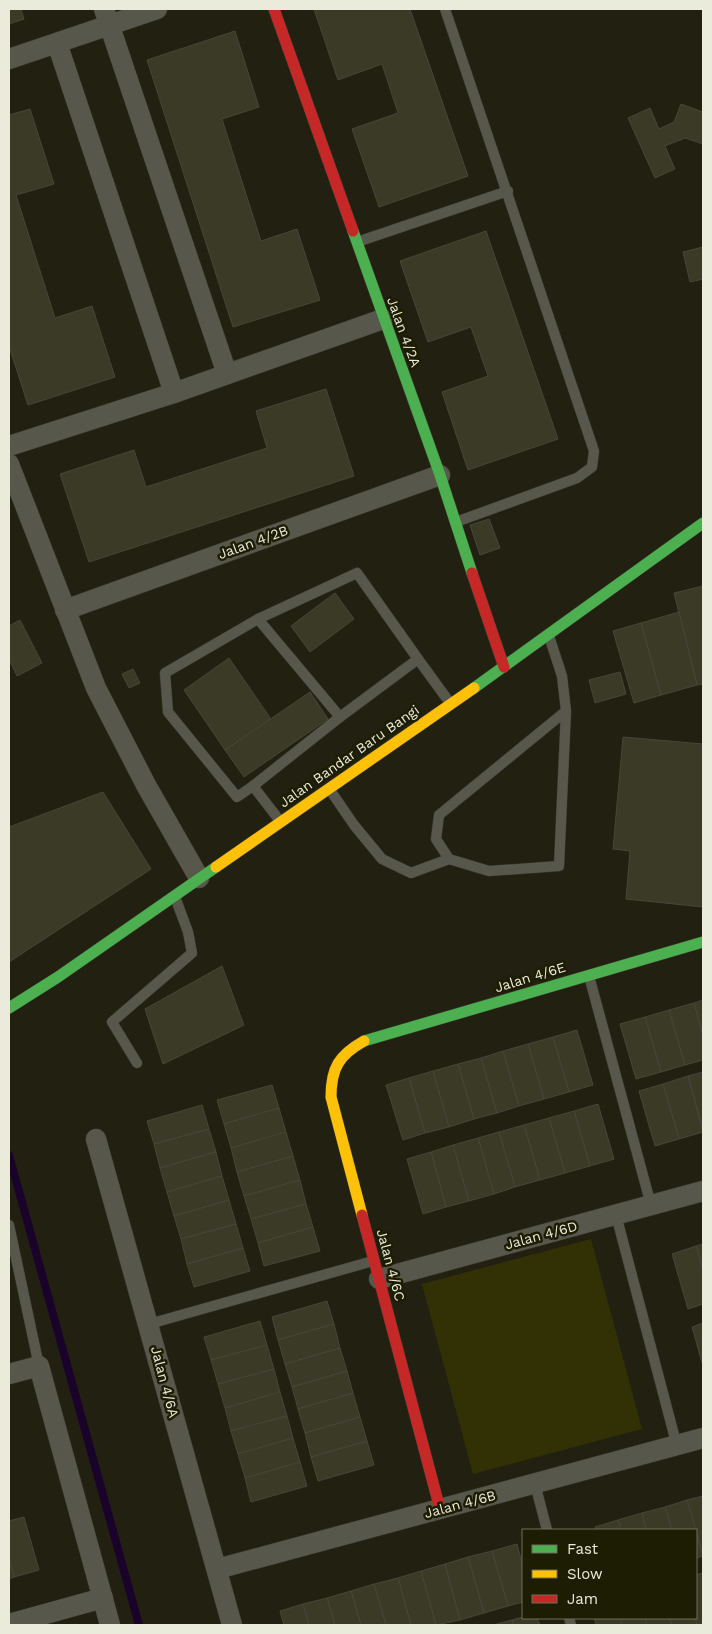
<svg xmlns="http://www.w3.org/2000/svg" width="712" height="1634" viewBox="0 0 712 1634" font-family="'Work Sans',sans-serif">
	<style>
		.green { fill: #323106 }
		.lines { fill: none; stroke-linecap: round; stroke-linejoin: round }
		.stream { stroke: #1a032a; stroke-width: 8 }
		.building { fill: #3b3a26; stroke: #47463a }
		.lane-casing { stroke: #3b3b2f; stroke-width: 11 }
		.street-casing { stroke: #3b3b2f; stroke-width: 21 }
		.fast-casing { stroke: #3b3b2f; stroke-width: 12 }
		.slow-casing { stroke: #3b3b2f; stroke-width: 12 }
		.jam-casing { stroke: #3b3b2f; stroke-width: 12 }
		.lane { stroke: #57574b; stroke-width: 10 }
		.street { stroke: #57574b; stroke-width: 20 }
		.fast { stroke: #4caf50; stroke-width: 11 }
		.slow { stroke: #ffc107; stroke-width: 11 }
		.jam { stroke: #c62828; stroke-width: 11 }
		.labels { text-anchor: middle; stroke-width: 5; stroke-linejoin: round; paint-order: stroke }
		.street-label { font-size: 14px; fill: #eaebda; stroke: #1d1d03 }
	</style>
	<rect width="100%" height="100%" fill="#212011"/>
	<path class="green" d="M591 1239 642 1429 473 1474 422 1284Z"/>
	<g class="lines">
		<path class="stream" d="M9 1155 139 1625"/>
	</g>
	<g class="building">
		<path d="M9 9H21L24 19 9 24Z"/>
		<path d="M314 9H410L468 176 379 207 352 129 398 113 382 64 338 80Z"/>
		<path d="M235 31 259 107 222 119 261 241 297 229 320 300 233 327 147 60Z"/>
		<path d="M681 104 703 112V144L685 138 665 146 675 169 655 178 628 118 650 108 659 129 674 122Z"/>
		<path d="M30 109 54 184 16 195 55 318 92 306 115 377 28 405 9 346V115Z"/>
		<path d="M486 231 558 439 468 470 442 392 488 376 471 327 428 342 400 261Z"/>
		<path d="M703 247V279L690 282 683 252Z"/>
		<path d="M326 389 354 476 89 562 60 474 134 450 146 487 267 448 256 411Z"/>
		<path d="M489 519 500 548 480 555 470 525Z"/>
		<path d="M703 586V684L697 685 674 593Z"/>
		<path d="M335 593 354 619 310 652 291 626Z"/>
		<path d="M679 612 697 685 661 695 641 623Z"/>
		<path d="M20 620 42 663 17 676 9 659V626Z"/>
		<path d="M641 623 661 695 634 703 613 631Z"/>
		<path d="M229 658 271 719 225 750 184 690Z"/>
		<path d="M133 669 140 683 129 688 122 674Z"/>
		<path d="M620 672 626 694 595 703 589 680Z"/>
		<path d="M310 692 328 719 244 777 225 750Z"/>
		<path d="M623 737 703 744V907L626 899 630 851 613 849Z"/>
		<path d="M103 792 151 869 9 962V827Z"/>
		<path d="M222 966 244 1025 163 1064 145 1009Z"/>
		<path d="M703 1000V1036L694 1003Z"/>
		<path d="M694 1003 703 1036V1060L685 1065 669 1010Z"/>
		<path d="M669 1010 685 1065 661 1072 645 1017Z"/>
		<path d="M645 1017 661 1072 636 1079 620 1024Z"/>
		<path d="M577 1030 593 1085 569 1092 553 1037Z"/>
		<path d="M553 1037 569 1092 544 1099 528 1044Z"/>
		<path d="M528 1044 544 1099 519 1106 503 1051Z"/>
		<path d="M503 1051 519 1106 497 1113 481 1058Z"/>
		<path d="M481 1058 497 1113 474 1119 458 1064Z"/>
		<path d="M458 1064 474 1119 449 1127 433 1071Z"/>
		<path d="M433 1071 449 1127 425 1133 409 1078Z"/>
		<path d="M703 1072V1129L688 1076Z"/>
		<path d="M688 1076 703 1132 679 1139 663 1084Z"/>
		<path d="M409 1078 425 1133 403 1140 386 1085Z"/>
		<path d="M663 1084 679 1139 655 1146 639 1091Z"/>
		<path d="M272 1085 279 1108 224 1124 217 1100Z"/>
		<path d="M598 1104 614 1159 590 1166 574 1111Z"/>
		<path d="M202 1105 209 1129 154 1144 147 1121Z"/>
		<path d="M279 1108 286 1132 231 1148 224 1124Z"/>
		<path d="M574 1111 590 1166 565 1173 549 1118Z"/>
		<path d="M549 1118 565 1173 540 1180 524 1125Z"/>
		<path d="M524 1125 540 1180 515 1187 499 1132Z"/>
		<path d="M209 1129 216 1152 160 1168 154 1144Z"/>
		<path d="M286 1132 293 1156 237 1172 231 1148Z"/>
		<path d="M499 1132 515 1187 494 1194 478 1138Z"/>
		<path d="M478 1138 494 1194 469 1201 453 1145Z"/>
		<path d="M453 1145 469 1201 446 1207 431 1152Z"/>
		<path d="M216 1152 222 1176 167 1192 160 1168Z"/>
		<path d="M431 1152 446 1207 423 1214 407 1159Z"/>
		<path d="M293 1156 300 1180 244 1196 237 1172Z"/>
		<path d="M222 1176 229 1200 174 1216 167 1192Z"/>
		<path d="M300 1180 306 1204 251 1219 244 1196Z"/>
		<path d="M229 1200 236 1224 181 1239 174 1216Z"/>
		<path d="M306 1204 313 1227 258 1243 251 1219Z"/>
		<path d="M236 1224 243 1248 187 1264 181 1239Z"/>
		<path d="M313 1227 320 1251 264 1266 258 1243Z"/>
		<path d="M703 1244V1270L696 1246Z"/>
		<path d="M696 1246 703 1270V1304L688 1309 672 1254Z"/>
		<path d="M243 1248 250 1271 194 1287 187 1264Z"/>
		<path d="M327 1301 334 1324 278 1340 272 1317Z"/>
		<path d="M260 1321 267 1345 211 1360 204 1337Z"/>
		<path d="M703 1323V1366L692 1327Z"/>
		<path d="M334 1324 340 1348 285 1364 278 1340Z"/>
		<path d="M267 1345 274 1369 218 1384 211 1360Z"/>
		<path d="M340 1348 347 1371 292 1387 285 1364Z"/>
		<path d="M274 1369 280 1392 225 1408 218 1384Z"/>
		<path d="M347 1371 353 1393 298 1409 292 1387Z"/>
		<path d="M280 1392 287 1416 231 1431 225 1408Z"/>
		<path d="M353 1393 360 1417 305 1433 298 1409Z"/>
		<path d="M287 1416 293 1438 238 1454 231 1431Z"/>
		<path d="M360 1417 367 1441 311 1457 305 1433Z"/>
		<path d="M293 1438 300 1462 245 1478 238 1454Z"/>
		<path d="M367 1441 374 1465 318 1481 311 1457Z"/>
		<path d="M300 1462 307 1486 251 1502 245 1478Z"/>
		<path d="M703 1496V1556L687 1500Z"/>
		<path d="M687 1500 696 1530H672L665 1507Z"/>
		<path d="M665 1507 672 1530H646L642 1513Z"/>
		<path d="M642 1513 646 1530H621L618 1520Z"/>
		<path d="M24 1517 39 1570 14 1577 9 1559V1521Z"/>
		<path d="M618 1520 621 1530H596L595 1527Z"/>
		<path d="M696 1531 703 1556 696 1558Z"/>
		<path d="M517 1544 523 1567V1602L508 1606 492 1551Z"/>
		<path d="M492 1551 508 1606 484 1613 468 1557Z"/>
		<path d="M468 1557 484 1613 460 1620 445 1564Z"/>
		<path d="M9 1559 14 1577 9 1579Z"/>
		<path d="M445 1564 460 1620 436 1625 421 1571Z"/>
		<path d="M421 1571 436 1625H411L398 1578Z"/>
		<path d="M703 1573V1625H697L695 1618 696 1575Z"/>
		<path d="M398 1578 411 1625H386L374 1584Z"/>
		<path d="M374 1584 386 1625H361L351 1591Z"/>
		<path d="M351 1591 361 1625H335L327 1598Z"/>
		<path d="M327 1598 335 1625H309L303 1604Z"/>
		<path d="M303 1604 309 1625H284L280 1611Z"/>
		<path d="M523 1617 537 1618 540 1625H513L512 1620Z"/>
		<path d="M594 1618H620L622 1625H596Z"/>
		<path d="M620 1618H645L647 1625H622Z"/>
		<path d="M645 1618H669L672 1625H647Z"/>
		<path d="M669 1618H695L697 1625H672Z"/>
		<path d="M512 1620 513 1625H493Z"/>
	</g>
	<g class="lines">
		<g class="lane-casing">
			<g id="lane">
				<path d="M445 9 594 451 592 467 577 478 456 522"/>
				<path d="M357 242 508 191"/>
				<path d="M258 619 357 573 418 659"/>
				<path d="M549 636 562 676 566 711 559 866 489 871 449 859 436 839 439 815 566 711"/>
				<path d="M253 786 237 797 168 712 165 673 258 619 340 717"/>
				<path d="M330 790 354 825 382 859 411 873 449 859"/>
				<path d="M280 821 253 786 340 717 418 659 450 703"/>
				<path d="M589 976 651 1205"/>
				<path d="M137 1063 112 1022 192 953 188 932 175 897"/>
				<path d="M616 1215 677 1446"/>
				<path d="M9 1225 39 1366"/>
				<path d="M149 1324 373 1261"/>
				<path d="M535 1484 547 1530"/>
				<path d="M569 1618 571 1625"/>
			</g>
		</g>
		<g class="street-casing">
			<g id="street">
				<path d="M104 9 227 374"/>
				<path d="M57 43 174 393"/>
				<path d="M9 59 157 9"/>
				<path d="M9 446 174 393 383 319"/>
				<path d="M9 464 96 688 146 785 199 878"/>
				<path d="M65 610 440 475"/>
				<path d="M96 1139 232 1625"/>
				<path d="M379 1279 703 1191"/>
				<path d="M9 1374 39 1366 110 1625"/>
				<path d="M217 1569 703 1438"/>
				<path d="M9 1624 103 1598"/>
			</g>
		</g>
		<g class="fast-casing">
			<g id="fast">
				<path d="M353 231 440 475 472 573"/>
				<path d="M474 688 703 523"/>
				<path d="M9 1008 58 977 216 867"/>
				<path d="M364 1041 703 942"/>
			</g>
		</g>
		<g class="slow-casing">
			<g id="slow">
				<path d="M216 867 474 688"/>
				<path d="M362 1215 331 1097C331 1068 339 1055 364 1041"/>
			</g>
		</g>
		<g class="jam-casing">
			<g id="jam">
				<path d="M274 9 353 231"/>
				<path d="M472 573 504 667"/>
				<path d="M362 1215 440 1509"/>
			</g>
		</g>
		<use href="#lane" class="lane"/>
		<use href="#street" class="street"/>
		<use href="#fast" class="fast"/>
		<use href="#slow" class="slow"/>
		<use href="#jam" class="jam"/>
	</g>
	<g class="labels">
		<g class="street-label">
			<text transform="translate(404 332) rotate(70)" y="5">Jalan 4/2A</text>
			<text transform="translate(253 542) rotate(-20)" y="5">Jalan 4/2B</text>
			<text transform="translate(349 756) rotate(-35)" y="5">Jalan Bandar Baru Bangi</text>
			<text transform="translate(530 977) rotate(-17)" y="5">Jalan 4/6E</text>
			<text transform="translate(541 1235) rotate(-15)" y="5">Jalan 4/6D</text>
			<text transform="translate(391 1265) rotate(75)" y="5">Jalan 4/6C</text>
			<text transform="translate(165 1382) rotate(75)" y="5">Jalan 4/6A</text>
			<text transform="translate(460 1504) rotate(-15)" y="5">Jalan 4/6B</text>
		</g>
	</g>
	<rect width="712" height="1634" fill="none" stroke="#eaebda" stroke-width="20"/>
	<rect x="522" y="1529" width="175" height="90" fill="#1d1d03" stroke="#6f6f59"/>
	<rect x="532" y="1545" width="25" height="8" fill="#4caf50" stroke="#6f6f59"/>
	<text x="567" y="1554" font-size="15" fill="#eaebda">Fast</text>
	<rect x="532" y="1570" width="25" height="8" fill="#ffc107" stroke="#6f6f59"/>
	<text x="567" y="1579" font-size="15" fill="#eaebda">Slow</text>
	<rect x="532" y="1595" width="25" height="8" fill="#c62828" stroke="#6f6f59"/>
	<text x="567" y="1604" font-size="15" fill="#eaebda">Jam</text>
</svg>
